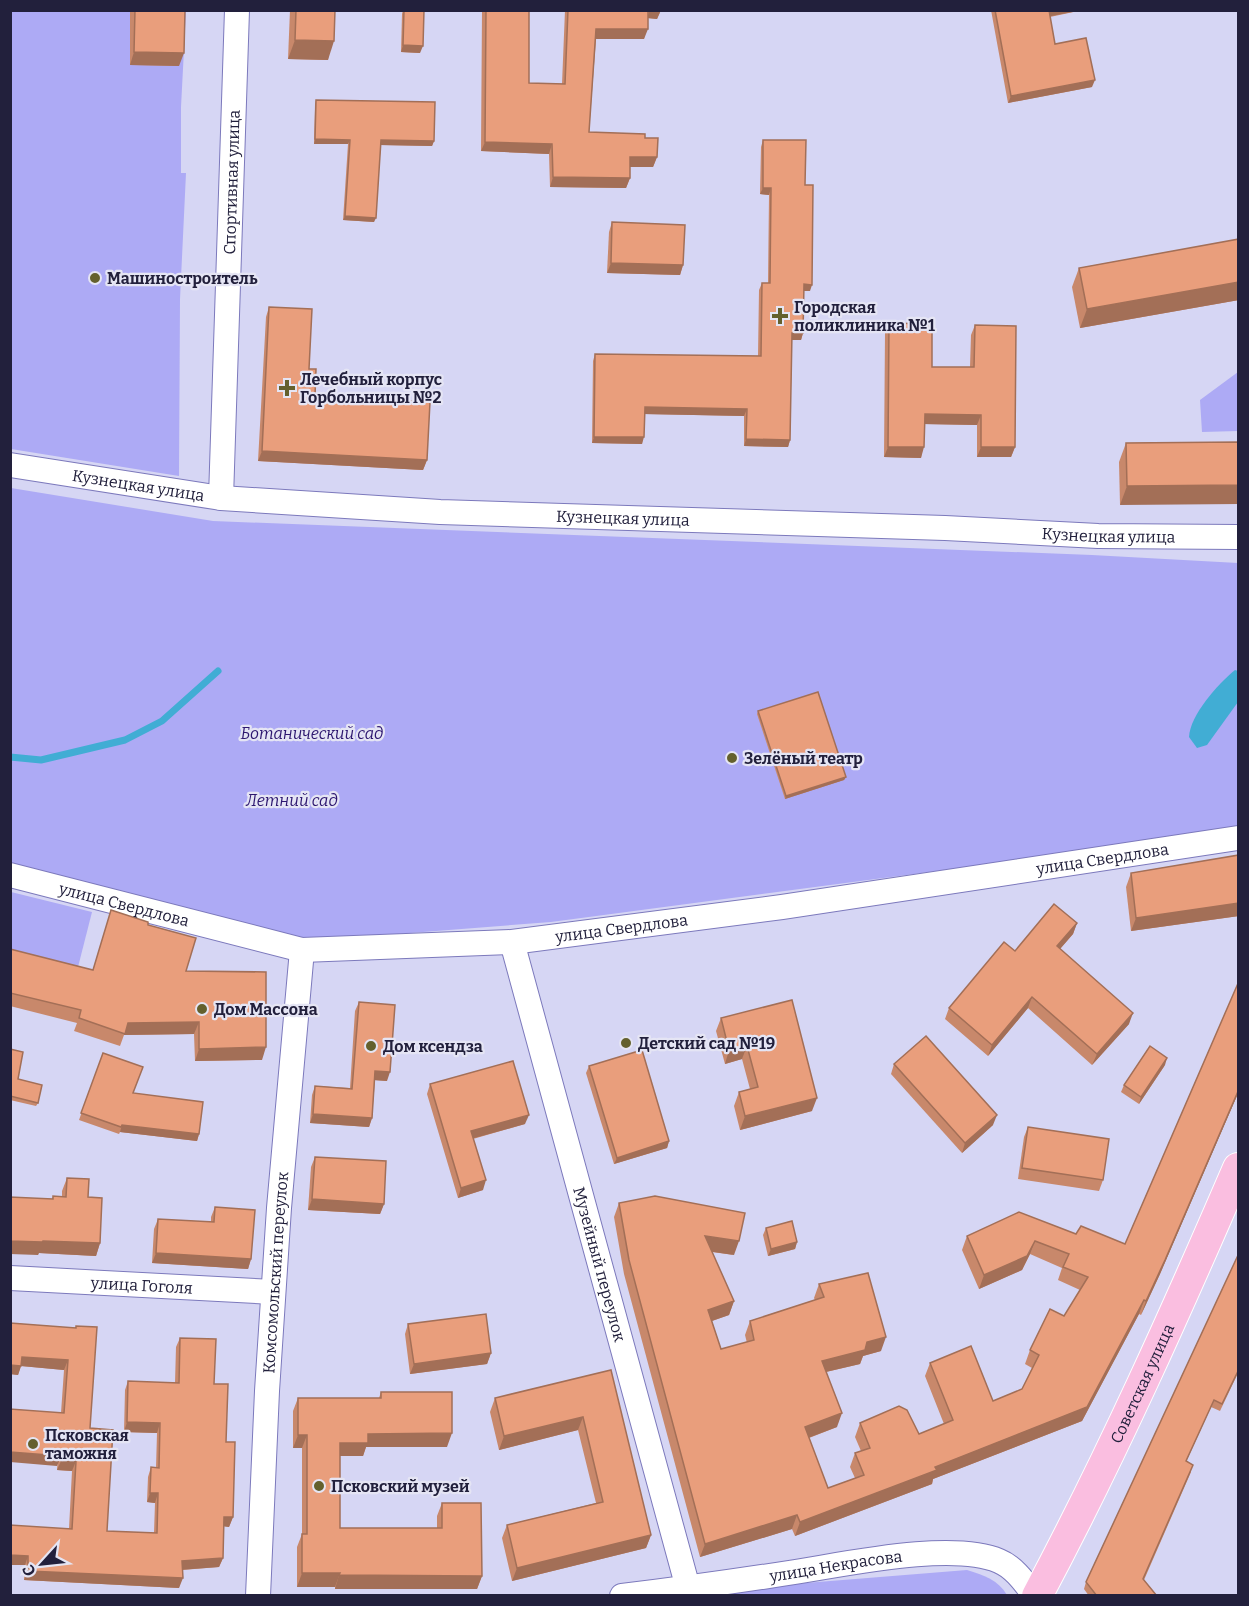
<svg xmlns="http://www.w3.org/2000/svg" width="1249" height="1606" viewBox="0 0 1249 1606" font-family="Bitter,serif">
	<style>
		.green { fill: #adaaf5 }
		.water { fill: #41add4 }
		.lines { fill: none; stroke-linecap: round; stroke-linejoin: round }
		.stream { stroke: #41add4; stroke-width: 7 }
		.minor-casing { stroke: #7c79bc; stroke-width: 26 }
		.major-casing { stroke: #fff; stroke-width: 32 }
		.minor { stroke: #fff; stroke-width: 24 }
		.major { stroke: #fabee0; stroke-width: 30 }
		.wall { fill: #c8886b }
		.shaded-wall { fill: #a36f57 }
		.building { fill: #e99e7c; stroke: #a36f57; stroke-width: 1.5 }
		.poi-dot { fill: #64602d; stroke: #e5e5f4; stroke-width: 2 }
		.labels { text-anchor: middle; stroke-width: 4.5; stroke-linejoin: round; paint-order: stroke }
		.street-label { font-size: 16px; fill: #22203c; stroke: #e5e5f4 }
		.poi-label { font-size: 16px; font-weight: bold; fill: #22203c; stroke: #e5e5f4; text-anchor: start }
		.park-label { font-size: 16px; font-style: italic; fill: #2d1770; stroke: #e5e5f4 }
	</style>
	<rect width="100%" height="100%" fill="#d6d6f4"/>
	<g class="green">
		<path d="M10 11H186L181 107V173H186L180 299 179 476 11 449Z"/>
		<path d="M1238 372V431L1202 432 1200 400Z"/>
		<path d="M11 488 213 521 1092 555 1238 563V831L551 922 307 941 11 871Z"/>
		<path d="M11 892 92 912 77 971 11 954Z"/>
		<path d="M967 1570C984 1575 998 1580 1007 1595L738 1596 730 1589Z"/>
	</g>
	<path class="water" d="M1235 670 1238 671V702L1207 745 1197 748 1189 737C1190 715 1218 684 1235 670Z"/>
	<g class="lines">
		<path class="stream" d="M10 757 41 760 125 740 162 721 218 671"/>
		<g class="minor-casing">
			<g id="minor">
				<path id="s1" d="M10 465 221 498 440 512 945 528 1098 536 1238 537"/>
				<path id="s2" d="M221 498 237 10"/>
				<path id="s3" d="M10 875 302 950 512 942 782 907 1238 838"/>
				<path id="s4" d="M512 942 688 1588"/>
				<path id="s5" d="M10 1278 273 1292"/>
				<path id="s6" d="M258 1596 267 1391 279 1208 302 950"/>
				<path id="s7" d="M622 1596C680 1589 737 1581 795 1572 847 1564 952 1541 999 1561 1014 1567 1025 1583 1035 1596"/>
			</g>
		</g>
		<g class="major-casing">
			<g id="major">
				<path id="s8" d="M1037 1596C1111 1457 1176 1312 1238 1168"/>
			</g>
		</g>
		<use href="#minor" class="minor"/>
		<use href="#major" class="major"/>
	</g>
	<g class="wall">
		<path d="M130 10H185L179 66 130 65Z"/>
		<path d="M290 10H335L328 60 288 59Z"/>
		<path d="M403 10H424L420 53 401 52 402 14Z"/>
		<path d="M482 10H529V83L562 84 565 10H661L657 19 648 18 644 39H596L589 132 645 138 657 157 653 167H630V178L626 188 550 187 549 154 481 151Z"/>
		<path d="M991 10H1083L1050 17 1055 44 1092 87 1008 103Z"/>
		<path d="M316 100 434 141 432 146 381 145 374 222 343 220 348 144H314L315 104Z"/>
		<path d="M763 140 805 185 810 291H804L803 333 801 340H792L790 440 788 447 744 446V416L645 414 642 444 592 443 593 361 595 354 758 356 759 290 762 283H768L769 195 760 194 761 147Z"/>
		<path d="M612 222 683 265 680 275 607 273 609 232Z"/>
		<path d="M1239 239V300L1080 328 1072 287 1079 268Z"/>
		<path d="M269 307 309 369 315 396 427 460 423 470 258 461 266 317Z"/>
		<path d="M889 323 932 367H970L971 335 975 325 1015 447 1011 457H977V425L925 424 921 458 884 457 885 333Z"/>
		<path d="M1239 442 1120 505 1119 462 1126 443Z"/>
		<path d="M758 711 846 777 844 780 785 799 757 714Z"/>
		<path d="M1239 855V916L1131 931 1126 887 1131 873Z"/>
		<path d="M111 910 148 925 262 1060 195 1061 194 1034 124 1035 120 1046 74 1031 77 1023 10 1006V949L93 970Z"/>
		<path d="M1077 923 1073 934 1060 949 1129 1024 1092 1065 1028 1008 988 1056 945 1019 949 1008 1015 951Z"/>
		<path d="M1239 981V1091L1160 1274 1141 1315 1139 1314 1082 1421 933 1479 932 1484 795 1536 792 1529 700 1557 624 1274 614 1217 619 1203 734 1255 712 1252 734 1301 729 1315 712 1321 721 1349 747 1343 745 1335 750 1321 815 1300 814 1298 819 1284 881 1351 863 1356 860 1364 826 1372 837 1427 809 1438 828 1488 855 1478 850 1467 855 1453 861 1451 855 1437 860 1423 919 1434 944 1424 925 1376 930 1363 993 1401 1022 1389 1032 1368 1025 1364 1030 1350 1064 1316 1080 1290 1058 1280 1062 1268 1030 1254 1022 1270 979 1289 962 1250 967 1236 1076 1234 1125 1244Z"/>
		<path d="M359 1002 387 1081 375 1080 372 1118 369 1127 310 1123 312 1095 315 1086 350 1088 355 1011Z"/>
		<path d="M721 1018 812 1111 740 1130 734 1106 739 1092 750 1089 742 1059 725 1064 716 1031Z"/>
		<path d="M10 1049 18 1079 38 1103 36 1106 10 1100Z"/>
		<path d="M103 1053 133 1093 199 1134 197 1141 120 1132 119 1134 79 1120Z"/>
		<path d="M894 1064 993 1125 962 1153 891 1074Z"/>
		<path d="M1165 1065 1139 1104 1121 1092 1124 1085Z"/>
		<path d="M589 1066 669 1141 667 1148 614 1164 586 1073Z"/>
		<path d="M430 1084 525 1124 473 1139 483 1190 458 1198 427 1094Z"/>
		<path d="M1028 1127 1103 1180 1099 1191 1018 1179 1024 1137Z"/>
		<path d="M315 1157 384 1204 380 1214 308 1210 311 1167Z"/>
		<path d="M67 1178 88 1197 100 1243 96 1256 39 1253 38 1255 53 1196H62V1191Z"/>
		<path d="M215 1207 251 1259 248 1269 152 1263 154 1229 158 1219 211 1222V1217Z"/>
		<path d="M766 1228 797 1242 795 1249 768 1256 763 1235Z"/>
		<path d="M1239 1253V1371L1220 1411 1211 1407 1186 1462 1191 1472 1144 1580 1157 1596H1089L1084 1589 1086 1582Z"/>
		<path d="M10 1323 76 1328V1326L90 1428 107 1531 154 1533 155 1503 147 1502 148 1477 151 1467 156 1468 157 1433 124 1432 125 1390 128 1381 175 1383 176 1347 180 1338 214 1384 226 1442 233 1517 229 1527 224 1526 223 1558 219 1567 182 1570 179 1588 24 1580 25 1565H10L69 1529 72 1471 57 1470 64 1370 21 1366 18 1375 10 1374Z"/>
		<path d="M408 1324 491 1353 487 1364 410 1374 405 1334Z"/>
		<path d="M611 1370 651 1535 646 1548 512 1581 502 1538 507 1525 596 1503 578 1430 499 1450 490 1412 495 1398Z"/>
		<path d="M381 1392 447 1447H366L363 1456H340V1528H437V1516L442 1503 482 1576 477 1589H335V1587H297V1547L302 1534V1448H293V1411L298 1398H379Z"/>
	</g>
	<g class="shaded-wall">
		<path d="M650 10H661L657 19 647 18Z"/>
		<path d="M1049 10H1083L1046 17Z"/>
		<path d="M596 29H648L644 39H593Z"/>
		<path d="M295 40 334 41 328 60 288 59Z"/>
		<path d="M403 45 423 46 420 53 401 52Z"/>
		<path d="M134 52 184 53 179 66 130 65Z"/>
		<path d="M1095 80 1092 87 1008 103 1011 96Z"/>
		<path d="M315 139 350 140 348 144H314Z"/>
		<path d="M381 140 434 141 432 146 379 145Z"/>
		<path d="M485 142 552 144 549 154 481 151Z"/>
		<path d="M630 157H657L653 167H626Z"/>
		<path d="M553 177 630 178 626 188 550 187Z"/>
		<path d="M763 188H771L769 195 760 194Z"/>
		<path d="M345 216 376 218 374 222 343 220Z"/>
		<path d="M611 263 683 265 680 275 607 273Z"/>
		<path d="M1239 282V300L1080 328 1087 309Z"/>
		<path d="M804 284 812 285 810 291H801Z"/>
		<path d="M792 333H803L801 340H789Z"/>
		<path d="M645 407 747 409 744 416 642 414Z"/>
		<path d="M925 414 981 415 977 425 921 424Z"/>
		<path d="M594 437H644L642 444 592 443Z"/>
		<path d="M746 439 790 440 788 447 744 446Z"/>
		<path d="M888 447H924L921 458 884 457Z"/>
		<path d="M981 447H1015L1011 457H977Z"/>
		<path d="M262 451 427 460 423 470 258 461Z"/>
		<path d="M1239 485V504L1120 505 1127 486Z"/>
		<path d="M846 777 844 780 785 799 786 796Z"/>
		<path d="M1239 903V916L1131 931 1136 918Z"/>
		<path d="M1077 923 1073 934 1053 957 1057 946Z"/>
		<path d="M1032 997 1028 1008 988 1056 992 1045Z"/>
		<path d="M1133 1013 1129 1024 1092 1065 1097 1054Z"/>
		<path d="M199 1022 194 1034 124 1035 128 1023Z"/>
		<path d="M747 1046 742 1059 725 1064 729 1050Z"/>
		<path d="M266 1047 262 1060 195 1061 199 1049Z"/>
		<path d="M1167 1058 1165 1065 1139 1104 1141 1097Z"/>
		<path d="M375 1071 390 1072 387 1081 372 1080Z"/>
		<path d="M1239 1089V1091L1160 1274 1141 1315 1146 1301Z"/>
		<path d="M817 1098 812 1111 740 1130 745 1116Z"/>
		<path d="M313 1114 372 1118 369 1127 310 1123Z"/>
		<path d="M529 1115 525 1124 467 1140 471 1131Z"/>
		<path d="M997 1115 993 1125 962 1153 965 1143Z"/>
		<path d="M122 1125 199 1134 197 1141 120 1132Z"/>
		<path d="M669 1141 667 1148 614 1164 617 1158Z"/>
		<path d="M486 1180 483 1190 458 1198 461 1188Z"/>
		<path d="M312 1199 384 1204 380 1214 308 1210Z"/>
		<path d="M705 1236 739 1241 734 1255 700 1250Z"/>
		<path d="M10 1241H43L100 1243 96 1256 39 1253 38 1255 10 1254Z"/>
		<path d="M1035 1241 1030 1254 1022 1270 979 1289 984 1275Z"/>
		<path d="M797 1242 795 1249 768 1256 771 1249Z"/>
		<path d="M156 1253 251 1259 248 1269 152 1263Z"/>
		<path d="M1144 1300 1139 1314 1082 1421 933 1479 932 1484 795 1536 800 1522 935 1467Z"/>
		<path d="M734 1301 729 1315 703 1324 708 1310Z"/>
		<path d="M886 1337 881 1351 863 1356 860 1364 817 1374 822 1361 867 1342Z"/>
		<path d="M491 1353 487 1364 410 1374 414 1364Z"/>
		<path d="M22 1357 68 1360 64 1370 21 1366 18 1375 10 1374V1365Z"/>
		<path d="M842 1413 837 1427 800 1441 805 1427Z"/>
		<path d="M583 1417 578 1430 499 1450 504 1436Z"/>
		<path d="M127 1422 160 1423 157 1433 124 1432Z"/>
		<path d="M452 1433 447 1447H366L363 1456H335L340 1443 368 1434Z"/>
		<path d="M298 1435H307L302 1448H293Z"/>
		<path d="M10 1452 61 1456 57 1466 10 1462Z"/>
		<path d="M61 1461H76L72 1471 57 1470Z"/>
		<path d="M150 1493H158L155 1503 147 1502Z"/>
		<path d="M797 1515 792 1529 700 1557 705 1544Z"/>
		<path d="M224 1517H233L229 1527 221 1526Z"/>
		<path d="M651 1535 646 1548 512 1581 517 1568Z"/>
		<path d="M10 1555 28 1556 25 1565H10Z"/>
		<path d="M223 1558 219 1567 179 1570 182 1561Z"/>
		<path d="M28 1571 183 1578 179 1588 24 1580Z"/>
		<path d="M302 1573H340L335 1587H297Z"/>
		<path d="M339 1575 482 1576 477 1589H335Z"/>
	</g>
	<g class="building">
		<path d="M135 10H185L184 53 134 52Z"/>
		<path d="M296 10H335L334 41 295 40Z"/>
		<path d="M404 10H424L423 46 403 45Z"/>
		<path d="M486 10H529V83L565 84 568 10H648V29H596L589 132 645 134V138H658L657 157H630V178L553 177 552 144 485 142Z"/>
		<path d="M995 10H1049L1055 44 1086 38 1095 80 1011 96Z"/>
		<path d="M316 100 435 102 434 141 381 140 376 218 345 216 350 140 315 139Z"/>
		<path d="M763 140H806L805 185H813L812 285 804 284 803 333H792L790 440 746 439 747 409 645 407 644 437H594L595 354 761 356 762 283H770L771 188H763Z"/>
		<path d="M612 222 685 225 683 265 611 263Z"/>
		<path d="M1239 239V282L1087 309 1079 268Z"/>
		<path d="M269 307 312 309 309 369H316L315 396 430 402 427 460 262 451Z"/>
		<path d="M889 323 932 324V367H974L975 325 1016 326 1015 447H981V415L925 414 924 447H888Z"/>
		<path d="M1239 442V485L1127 486 1126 443Z"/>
		<path d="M818 692 846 777 786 796 758 711Z"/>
		<path d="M1239 855V903L1136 918 1131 873Z"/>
		<path d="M1054 904 1077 923 1057 946 1133 1013 1097 1054 1032 997 992 1045 949 1008 1004 942 1015 951Z"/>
		<path d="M111 910 148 922V925L196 938 186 971 266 972V1047L199 1049V1022L128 1023 125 1034 79 1018 81 1010 10 993V949L93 970Z"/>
		<path d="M1239 981V1089L1165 1260 1146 1301 1144 1300 1087 1407 935 1467 937 1470 800 1522 797 1515 705 1544 629 1260 619 1203 655 1196 745 1213 739 1241 705 1236 734 1301 708 1310 721 1349 754 1340 750 1321 824 1297 819 1284 868 1273 886 1337 867 1342 865 1350 822 1361 842 1413 805 1427 828 1488 864 1475 855 1453 870 1448 860 1423 899 1406 907 1410 919 1434 953 1420 930 1363 971 1346 993 1401 1022 1389 1039 1355 1030 1350 1050 1309 1064 1316 1088 1277 1063 1267 1069 1254 1035 1241 1027 1256 984 1275 967 1236 1019 1212 1076 1234 1081 1226 1125 1244Z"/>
		<path d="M792 1000 817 1098 745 1116 739 1092 758 1087 747 1046 729 1050 721 1018Z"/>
		<path d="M359 1002 395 1005 390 1072 375 1071 372 1118 313 1114 315 1086 352 1089Z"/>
		<path d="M926 1036 997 1115 965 1143 894 1064Z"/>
		<path d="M1150 1046 1167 1058 1141 1097 1124 1085Z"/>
		<path d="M10 1049 23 1052 18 1079 42 1085 38 1103 10 1096Z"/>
		<path d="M642 1050 669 1141 617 1158 589 1066Z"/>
		<path d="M103 1053 143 1067 133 1093 203 1102 199 1134 122 1125 121 1127 81 1113Z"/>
		<path d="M513 1061 529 1115 471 1131 486 1180 461 1188 430 1084Z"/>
		<path d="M1028 1127 1109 1139 1103 1180 1022 1168Z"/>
		<path d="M315 1157 386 1161 384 1204 312 1199Z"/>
		<path d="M67 1178 89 1179 88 1197 102 1198 100 1243 43 1241 42 1242 10 1241V1197L53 1199V1196L66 1197Z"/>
		<path d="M215 1207 255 1210 251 1259 156 1253 158 1219 214 1222Z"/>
		<path d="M792 1221 797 1242 771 1249 766 1228Z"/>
		<path d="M1239 1253V1369L1222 1404 1214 1400 1186 1461 1193 1465 1143 1579 1157 1596H1097L1086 1582Z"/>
		<path d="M486 1314 491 1353 414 1364 408 1324Z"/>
		<path d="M10 1323 76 1328V1326L97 1327 90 1428 113 1430 107 1531 157 1533 158 1493H150L151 1467 159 1468 160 1423 127 1422 128 1381 179 1383 180 1338 216 1339 214 1384H228L226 1442H235L233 1517H224L223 1558 182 1561 183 1578 28 1571V1556L10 1555V1525L72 1529 76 1461H61V1456L10 1452V1409L64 1413 68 1360 22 1357 21 1366 10 1365Z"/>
		<path d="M611 1370 651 1535 517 1568 507 1525 603 1502 583 1417 504 1436 495 1398Z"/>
		<path d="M381 1392H452V1433L368 1434V1443H340V1528H442V1503H481L482 1576 339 1575 340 1573H302V1534H307V1435H298V1398H381Z"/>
	</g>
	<g class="poi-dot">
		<circle cx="95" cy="278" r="6"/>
		<path d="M777 307h6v6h6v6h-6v6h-6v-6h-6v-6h6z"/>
		<path d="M284 379h6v6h6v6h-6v6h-6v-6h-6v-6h6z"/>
		<circle cx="732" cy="758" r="6"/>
		<circle cx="202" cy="1009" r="6"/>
		<circle cx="626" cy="1043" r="6"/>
		<circle cx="371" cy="1046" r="6"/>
		<circle cx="33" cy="1444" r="6"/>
		<circle cx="319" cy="1486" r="6"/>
	</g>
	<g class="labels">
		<g class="street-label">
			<text dy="6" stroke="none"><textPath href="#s2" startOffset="316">Спортивная улица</textPath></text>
			<text dy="6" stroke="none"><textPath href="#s1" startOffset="130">Кузнецкая улица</textPath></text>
			<text dy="6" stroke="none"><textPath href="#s1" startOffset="616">Кузнецкая улица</textPath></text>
			<text dy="6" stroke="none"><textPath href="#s1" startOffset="1102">Кузнецкая улица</textPath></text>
			<text dy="6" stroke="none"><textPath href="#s3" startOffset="1108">улица Свердлова</textPath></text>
			<text dy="6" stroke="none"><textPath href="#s3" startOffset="118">улица Свердлова</textPath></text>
			<text dy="6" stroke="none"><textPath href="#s3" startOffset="622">улица Свердлова</textPath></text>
			<text dy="6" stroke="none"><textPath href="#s4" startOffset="334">Музейный переулок</textPath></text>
			<text dy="6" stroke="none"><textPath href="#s6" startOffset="324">Комсомольский переулок</textPath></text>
			<text dy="6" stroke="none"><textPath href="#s5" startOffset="132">улица Гоголя</textPath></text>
			<text dy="6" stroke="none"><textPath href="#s8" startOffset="237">Советская улица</textPath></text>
			<text dy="6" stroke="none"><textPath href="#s7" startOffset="216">улица Некрасова</textPath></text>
		</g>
		<g class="poi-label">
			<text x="107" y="284">Машиностроитель</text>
			<text x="794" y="313">Городская<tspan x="794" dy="18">поликлиника №1</tspan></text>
			<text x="300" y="385">Лечебный корпус<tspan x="300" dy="18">Горбольницы №2</tspan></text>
			<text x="744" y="764">Зелёный театр</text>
			<text x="214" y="1015">Дом Масcона</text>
			<text x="638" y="1049">Детский сад №19</text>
			<text x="383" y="1052">Дом ксендза</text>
			<text x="45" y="1441">Псковская<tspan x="45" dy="18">таможня</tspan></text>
			<text x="331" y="1492">Псковский музей</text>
		</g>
		<g class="park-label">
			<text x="312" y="739">Ботанический сад</text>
			<text x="292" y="806">Летний сад</text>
		</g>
	</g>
	<rect width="1249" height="1606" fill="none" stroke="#22203c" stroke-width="24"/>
	<g transform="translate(42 1564) rotate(243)" stroke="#e5e5f4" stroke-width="4.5" paint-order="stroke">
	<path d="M0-4.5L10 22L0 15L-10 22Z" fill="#22203c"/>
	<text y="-9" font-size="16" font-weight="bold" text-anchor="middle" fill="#22203c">С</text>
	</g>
</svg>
